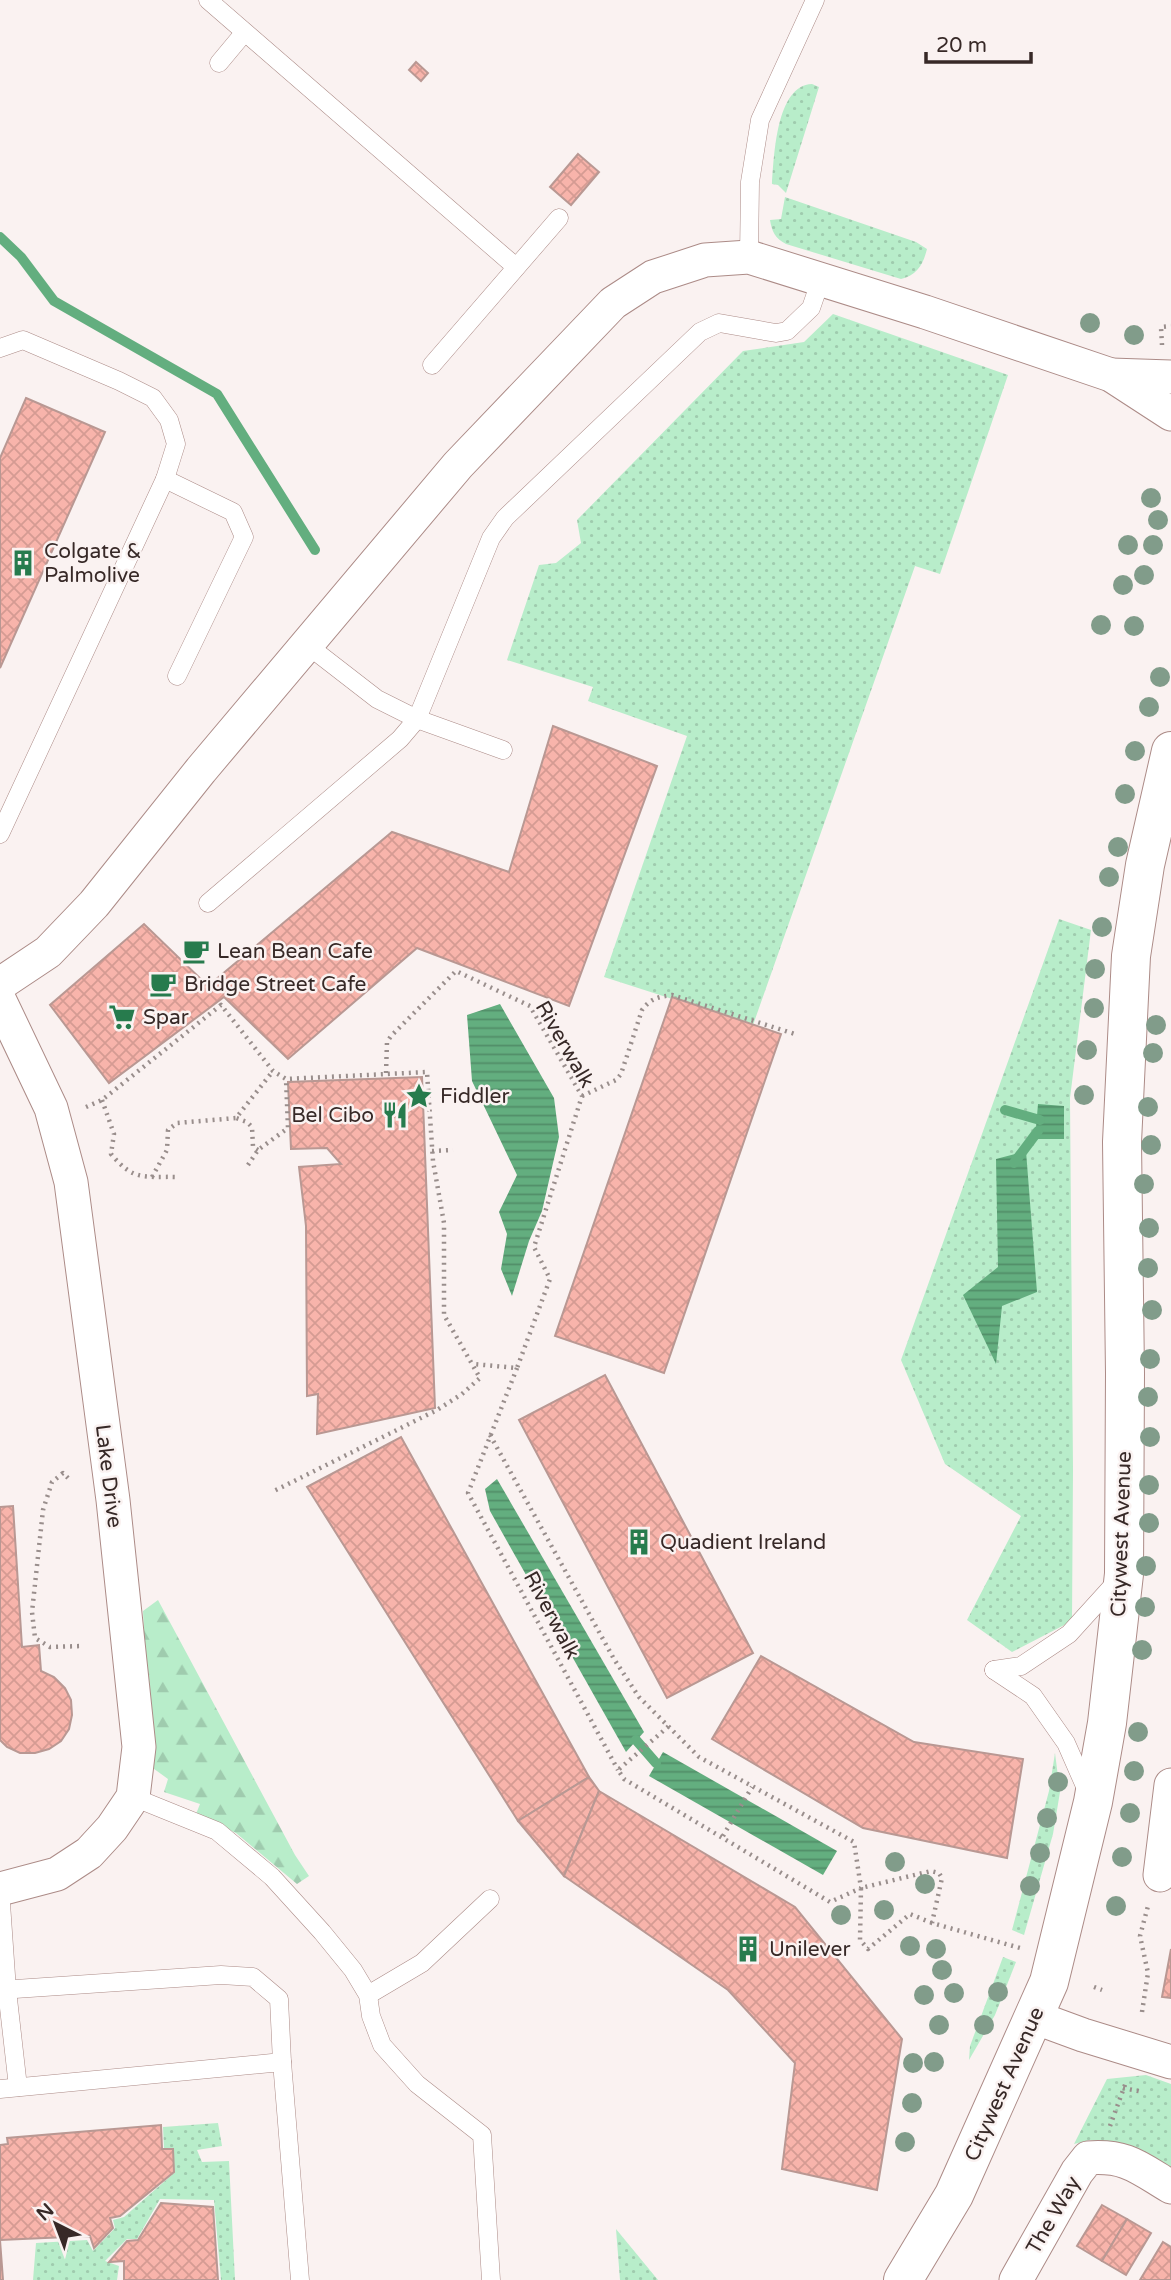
<svg xmlns="http://www.w3.org/2000/svg" width="1171" height="2280" viewBox="0 0 1171 2280" font-family="'Varela Round',sans-serif">
	<style>
		.grass { fill: url(#grass-dots) }
		.forest { fill: url(#forest-firs) }
		.water { fill: url(#water-rules) }
		.lines { fill: none; stroke-linecap: round; stroke-linejoin: round }
		.stream { stroke: #63ae7f; stroke-width: 10 }
		.building { fill: url(#building-cross-hatch); stroke: #b99893; stroke-width: 2 }
		.lane-casing { stroke: #ac8b87; stroke-width: 19 }
		.street-casing { stroke: #ac8b87; stroke-width: 35 }
		.secondary-casing { stroke: #ac8b87; stroke-width: 40 }
		.path { stroke: #998e8c; stroke-width: 4.5; stroke-dasharray: 2 5; stroke-linecap: butt }
		.lane { stroke: #fff; stroke-width: 18 }
		.street { stroke: #fff; stroke-width: 33 }
		.secondary { stroke: #fff; stroke-width: 38 }
		.tree { fill: #819c8a }
		.labels { text-anchor: middle; stroke-width: 5; stroke-linejoin: round; paint-order: stroke }
		.poi-label { font-size: 21px; fill: #372927; stroke: #faf2f1; text-anchor: start }
		.street-label { font-size: 21px; fill: #372927; stroke: #faf2f1 }
	</style>
	<defs>
		<pattern id="grass-dots" width="8" height="8" patternUnits="userSpaceOnUse" patternTransform="scale(1.75)"><rect width="8" height="8" fill="#b8edca"/><path d="M2 2h.1M6 6h.1" fill="none" stroke="#9fcbae" stroke-width="1.8" stroke-linecap="round"/></pattern>
		<pattern id="forest-firs" width="22" height="20" patternUnits="userSpaceOnUse" patternTransform="scale(1.75)"><rect width="22" height="20" fill="#b8edca"/><path d="M5 1l3.5 6h-7zM16 11l3.5 6h-7z" fill="#9fcbae"/></pattern>
		<pattern id="water-rules" width="6" height="5" patternUnits="userSpaceOnUse" patternTransform="scale(1.75)"><rect width="6" height="5" fill="#63ae7f"/><path d="M0 2.5h6" fill="none" stroke="#528e68"/></pattern>
		<pattern id="building-cross-hatch" width="8" height="8" patternUnits="userSpaceOnUse" patternTransform="scale(1.75)"><rect width="8" height="8" fill="#f8b4ab"/><path d="M0 0l8 8M0 8l8-8" fill="none" stroke="#d59b93"/></pattern>
	</defs>
	<rect width="100%" height="100%" fill="#faf2f1"/>
	<g class="grass">
		<path d="M812 84 819 87 786 193 778 185 772 184C774 157 776 85 812 84Z"/>
		<path d="M785 197 916 242 927 249C923 265 917 275 901 279L786 244C775 238 772 232 770 220L781 219Z"/>
		<path d="M833 314 1008 375 940 574 915 566 753 1025 604 977 687 736 588 701 593 687 507 660 539 565 556 563 581 543 577 520 743 351 804 342Z"/>
		<path d="M1059 919 1091 930 1070 1098 1073 1470 1072 1621 1012 1652 967 1620 1021 1516 945 1464 901 1360Z"/>
		<path d="M1055 1753 1060 1792 1053 1834 1024 1935 1012 1930 1049 1791Z"/>
		<path d="M1003 1957 1016 1962 995 2015 969 2060 970 2046Z"/>
		<path d="M1146 2075 1171 2084V2170L1106 2142 1090 2140 1074 2144 1107 2079Z"/>
		<path d="M218 2123 222 2146 197 2150 202 2162 229 2161 235 2280H221L214 2200 160 2199 137 2239H127L105 2261 119 2266 117 2280H33L36 2243 87 2240 93 2251 115 2228 113 2220 124 2217 174 2173V2148H164L163 2127Z"/>
		<path d="M616 2229 658 2280H620Z"/>
	</g>
	<path class="forest" d="M158 1600 295 1855 309 1876 297 1884 236 1833 196 1814 200 1804 164 1792 168 1779 150 1766 143 1611Z"/>
	<g class="water">
		<path d="M500 1004 554 1098 559 1137 542 1211 529 1241 512 1296 501 1269 507 1234 499 1212 517 1175 472 1081 467 1015Z"/>
		<path d="M1038 1104 1064 1106V1139H1035Z"/>
		<path d="M1026 1151 1037 1292 1002 1306 996 1364 963 1295 998 1267 996 1159Z"/>
		<path d="M497 1479 644 1732 626 1752 490 1511 485 1489Z"/>
		<path d="M663 1752 837 1851 823 1875 649 1776Z"/>
	</g>
	<g class="lines">
		<g class="stream">
			<path d="M0 237 21 257 54 301 217 394 315 550"/>
			<path d="M1005 1110 1040 1120"/>
			<path d="M1014 1163 1038 1131"/>
			<path d="M636 1740 656 1763"/>
		</g>
	</g>
	<g class="building">
		<path d="M416 62 428 73 421 81 409 70Z"/>
		<path d="M578 154 599 172 571 205 550 187Z"/>
		<path d="M26 398 105 432 0 668V458Z"/>
		<path d="M553 726 657 766 569 1006 417 948 288 1059 224 997 109 1083 50 1005 144 924 208 986 392 832 509 872Z"/>
		<path d="M672 997 781 1034 664 1373 555 1336Z"/>
		<path d="M422 1077 435 1408 317 1434 318 1394 307 1396 306 1226 299 1167 341 1164 327 1148 291 1149 288 1082Z"/>
		<path d="M605 1375 753 1653 667 1698 519 1420Z"/>
		<path d="M401 1437 589 1777 518 1821 307 1487Z"/>
		<path d="M13 1506 22 1647 39 1645 41 1671 54 1677 65 1688 71 1700 72 1715 69 1729 61 1741 49 1749 35 1753H20L7 1747 0 1740V1507Z"/>
		<path d="M761 1656 914 1742 1023 1759 1007 1858 863 1828 712 1739Z"/>
		<path d="M589 1777 599 1791 564 1876 518 1821Z"/>
		<path d="M599 1791 795 1907 902 2039 877 2190 782 2169 795 2063 728 1990 564 1876Z"/>
		<path d="M1171 1949V1998L1162 1997Z"/>
		<path d="M161 2125 162 2149H173L174 2172 120 2216 110 2218 113 2228 94 2248 90 2236 0 2240 3 2280H0V2145L8 2144 7 2138Z"/>
		<path d="M161 2203 213 2207 218 2280H124V2261L109 2262 127 2241 138 2240Z"/>
		<path d="M1102 2205 1127 2219 1102 2261 1077 2246Z"/>
		<path d="M1127 2219 1151 2233 1126 2275 1102 2261Z"/>
		<path d="M1163 2242 1171 2247V2280H1140Z"/>
	</g>
	<g class="lines">
		<g class="lane-casing">
			<g id="lane">
				<path d="M208 0 516 267"/>
				<path d="M219 63 244 33"/>
				<path d="M749 257 750 182 760 120 815 0"/>
				<path d="M0 348 23 340 119 381 153 398 169 420 176 444 165 479 0 834"/>
				<path d="M432 365 559 218"/>
				<path d="M165 479 233 512 244 537 177 676"/>
				<path d="M306 644 377 699 417 719 503 750"/>
				<path d="M208 903 400 739 417 719 491 538 505 518 700 332 719 323 776 333 787 331 811 308 821 279"/>
				<path d="M994 1670 1033 1696 1066 1743 1088 1793"/>
				<path d="M994 1670 1021 1666 1069 1634 1118 1580"/>
				<path d="M133 1797 217 1831 272 1877 322 1932 353 1970 368 1995 371 2016 382 2045 417 2084 482 2135 491 2280"/>
				<path d="M0 1889 7 1990 18 2087"/>
				<path d="M0 1990 221 1975 253 1977 279 1999 282 2062"/>
				<path d="M368 1995 422 1963 490 1899"/>
				<path d="M0 2089 282 2062 300 2280"/>
			</g>
		</g>
		<g class="street-casing">
			<g id="street">
				<path d="M1111 375 1171 377"/>
				<path d="M0 984 48 952 94 904 201 770 458 465 613 303 653 277 705 260 749 257 925 312 1111 375 1171 414"/>
				<path d="M0 1001 51 1108 71 1182 113 1500 139 1747 133 1797 112 1828 89 1853 57 1874 0 1889"/>
				<path d="M1160 1875 1171 1785"/>
				<path d="M1034 2017 1083 2035 1171 2062"/>
				<path d="M1016 2280 1077 2172 1088 2158C1127 2155 1139 2168 1171 2187"/>
			</g>
		</g>
		<g class="secondary-casing">
			<path id="secondary" d="M903 2280 954 2195 1049 1982 1093 1802 1107 1723 1124 1574 1125 1373 1122 1142 1131 956 1145 865 1171 751"/>
		</g>
		<g class="path">
			<path d="M1162 345 1161 327 1171 326"/>
			<path d="M386 1073 387 1042 391 1036 456 971 530 1006 582 1096 534 1247 550 1279 517 1368 473 1364"/>
			<path d="M582 1096 616 1080 621 1074 642 1010C651 998 658 997 672 995L798 1035"/>
			<path d="M102 1100 114 1134 111 1154C134 1182 145 1176 178 1177"/>
			<path d="M86 1107 102 1100 221 1005 273 1071 286 1079 427 1072 433 1161 444 1223V1315L480 1378 462 1394 437 1410 272 1492"/>
			<path d="M258 1150 253 1147 252 1127 247 1122 236 1118 273 1071"/>
			<path d="M432 1151 453 1150"/>
			<path d="M248 1165 258 1150 288 1128 286 1079"/>
			<path d="M152 1177 167 1150 168 1130 177 1123 236 1118"/>
			<path d="M517 1368 468 1493 618 1770"/>
			<path d="M490 1435 614 1659 639 1697 699 1757 854 1842 861 1888 830 1902 624 1779 618 1770 669 1726"/>
			<path d="M68 1478 63 1473 52 1482 43 1510 32 1612 35 1638 50 1647 83 1646"/>
			<path d="M723 1836 752 1787"/>
			<path d="M932 1923 910 1914 868 1949 860 1940 861 1888 931 1871 939 1873 942 1878 932 1923 1020 1948"/>
			<path d="M1094 1987 1102 1990"/>
			<path d="M1142 2012 1148 1973 1140 1936 1148 1906"/>
			<path d="M1123 2088 1143 2092"/>
			<path d="M1110 2126 1126 2082"/>
		</g>
		<use href="#lane" class="lane"/>
		<use href="#street" class="street"/>
		<use href="#secondary" class="secondary"/>
	</g>
	<g class="tree">
		<circle cx="1090" cy="323" r="10"/>
		<circle cx="1134" cy="335" r="10"/>
		<circle cx="1151" cy="498" r="10"/>
		<circle cx="1158" cy="520" r="10"/>
		<circle cx="1128" cy="545" r="10"/>
		<circle cx="1153" cy="545" r="10"/>
		<circle cx="1144" cy="575" r="10"/>
		<circle cx="1123" cy="585" r="10"/>
		<circle cx="1101" cy="625" r="10"/>
		<circle cx="1134" cy="626" r="10"/>
		<circle cx="1160" cy="677" r="10"/>
		<circle cx="1149" cy="707" r="10"/>
		<circle cx="1135" cy="751" r="10"/>
		<circle cx="1125" cy="794" r="10"/>
		<circle cx="1118" cy="847" r="10"/>
		<circle cx="1109" cy="877" r="10"/>
		<circle cx="1102" cy="927" r="10"/>
		<circle cx="1095" cy="969" r="10"/>
		<circle cx="1094" cy="1008" r="10"/>
		<circle cx="1156" cy="1025" r="10"/>
		<circle cx="1087" cy="1050" r="10"/>
		<circle cx="1153" cy="1053" r="10"/>
		<circle cx="1084" cy="1095" r="10"/>
		<circle cx="1148" cy="1107" r="10"/>
		<circle cx="1151" cy="1145" r="10"/>
		<circle cx="1144" cy="1184" r="10"/>
		<circle cx="1149" cy="1228" r="10"/>
		<circle cx="1148" cy="1268" r="10"/>
		<circle cx="1152" cy="1310" r="10"/>
		<circle cx="1150" cy="1359" r="10"/>
		<circle cx="1148" cy="1397" r="10"/>
		<circle cx="1150" cy="1437" r="10"/>
		<circle cx="1149" cy="1485" r="10"/>
		<circle cx="1149" cy="1523" r="10"/>
		<circle cx="1146" cy="1566" r="10"/>
		<circle cx="1145" cy="1607" r="10"/>
		<circle cx="1142" cy="1650" r="10"/>
		<circle cx="1138" cy="1732" r="10"/>
		<circle cx="1134" cy="1771" r="10"/>
		<circle cx="1058" cy="1782" r="10"/>
		<circle cx="1130" cy="1813" r="10"/>
		<circle cx="1047" cy="1818" r="10"/>
		<circle cx="1040" cy="1853" r="10"/>
		<circle cx="1122" cy="1857" r="10"/>
		<circle cx="895" cy="1862" r="10"/>
		<circle cx="925" cy="1884" r="10"/>
		<circle cx="1030" cy="1886" r="10"/>
		<circle cx="1116" cy="1906" r="10"/>
		<circle cx="884" cy="1910" r="10"/>
		<circle cx="841" cy="1915" r="10"/>
		<circle cx="910" cy="1946" r="10"/>
		<circle cx="936" cy="1949" r="10"/>
		<circle cx="942" cy="1970" r="10"/>
		<circle cx="998" cy="1992" r="10"/>
		<circle cx="954" cy="1993" r="10"/>
		<circle cx="924" cy="1995" r="10"/>
		<circle cx="939" cy="2025" r="10"/>
		<circle cx="984" cy="2025" r="10"/>
		<circle cx="934" cy="2062" r="10"/>
		<circle cx="913" cy="2063" r="10"/>
		<circle cx="912" cy="2103" r="10"/>
		<circle cx="905" cy="2142" r="10"/>
	</g>
	<defs>
		<g id="building-bare" transform="scale(2.1)"><path d="M-4-6H4V6H1V3H-1V6H-4ZM-2.5-4.3h1.7v1.8h-1.7ZM.8-4.3h1.7v1.8H.8ZM-2.5-1h1.7V.8h-1.7ZM.8-1h1.7V.8H.8Z" fill="#277b4d" stroke="#faf2f1" stroke-width="2.5" paint-order="stroke"/></g>
		<g id="cafe-bare" transform="scale(2.1)"><path d="M-5.5-4.5H6V0H3Q3 3.5 0 3.5H-2.5Q-5.5 3.5-5.5 0ZM3-3.2v2h1.7v-2ZM-6 4.5H4V6H-6Z" fill="#277b4d" stroke="#faf2f1" stroke-width="2.5" paint-order="stroke"/></g>
		<g id="supermarket-bare" transform="scale(2.1)"><path d="M-6-5.5h2.5l.6 2H6L4.5 2H-2.5L-4.4-4H-6ZM-1.5 3.2a1.3 1.3 0 1 0 .1 0ZM3 3.2a1.3 1.3 0 1 0 .1 0Z" fill="#277b4d" stroke="#faf2f1" stroke-width="2.5" paint-order="stroke"/></g>
		<g id="sight-bare" transform="scale(2.1)"><path d="M0-6L1.8-2.2L6-1.7L2.9 1.2L3.7 5.4L0 3.3L-3.7 5.4L-2.9 1.2L-6-1.7L-1.8-2.2Z" fill="#277b4d" stroke="#faf2f1" stroke-width="2.5" paint-order="stroke"/></g>
		<g id="restaurant-bare" transform="scale(2.1)"><path d="M-5-6h1v4h1v-4h1v4h1v-4h1v5L-1.5 .5V6h-2V.5L-5-1ZM5-6V6H3V1.5H1.5Q1.5-4 5-6Z" fill="#277b4d" stroke="#faf2f1" stroke-width="2.5" paint-order="stroke"/></g>
	</defs>
	<g fill-rule="evenodd">
		<use href="#building-bare" x="23" y="563"/>
		<use href="#cafe-bare" x="196" y="951"/>
		<use href="#cafe-bare" x="163" y="984"/>
		<use href="#supermarket-bare" x="122" y="1017"/>
		<use href="#sight-bare" x="419" y="1096"/>
		<use href="#restaurant-bare" x="395" y="1115"/>
		<use href="#building-bare" x="639" y="1542"/>
		<use href="#building-bare" x="748" y="1949"/>
	</g>
	<g class="labels">
		<g class="poi-label">
			<text x="44" y="558">Colgate &amp;<tspan x="44" dy="24">Palmolive</tspan></text>
			<text x="217" y="958">Lean Bean Cafe</text>
			<text x="184" y="991">Bridge Street Cafe</text>
			<text x="143" y="1024">Spar</text>
			<text x="440" y="1103">Fiddler</text>
			<text x="374" y="1122" text-anchor="end">Bel Cibo</text>
			<text x="660" y="1549">Quadient Ireland</text>
			<text x="769" y="1956">Unilever</text>
		</g>
		<g class="street-label">
			<text transform="translate(565 1044) rotate(60)" y="7">Riverwalk</text>
			<text transform="translate(109 1476) rotate(83)" y="7">Lake Drive</text>
			<text transform="translate(1121 1534) rotate(-88)" y="7">Citywest Avenue</text>
			<text transform="translate(552 1615) rotate(62)" y="7">Riverwalk</text>
			<text transform="translate(1004 2084) rotate(-66)" y="7">Citywest Avenue</text>
			<text transform="translate(1053 2215) rotate(-60)" y="7">The Way</text>
		</g>
	</g>
	<g transform="translate(56 2224) rotate(318)" stroke="#faf2f1" stroke-width="5" paint-order="stroke">
	<path d="M0-5L12 26L0 18L-12 26Z" fill="#372927"/>
	<text y="-10" font-size="19" font-weight="bold" text-anchor="middle" fill="#372927">N</text>
	</g>
	<path d="M926 52v10h105v-10" fill="none" stroke="#372927" stroke-width="3.5"/>
	<text x="936" y="52" font-size="21" fill="#372927" stroke="#faf2f1" stroke-width="5" paint-order="stroke">20 m</text>
</svg>
